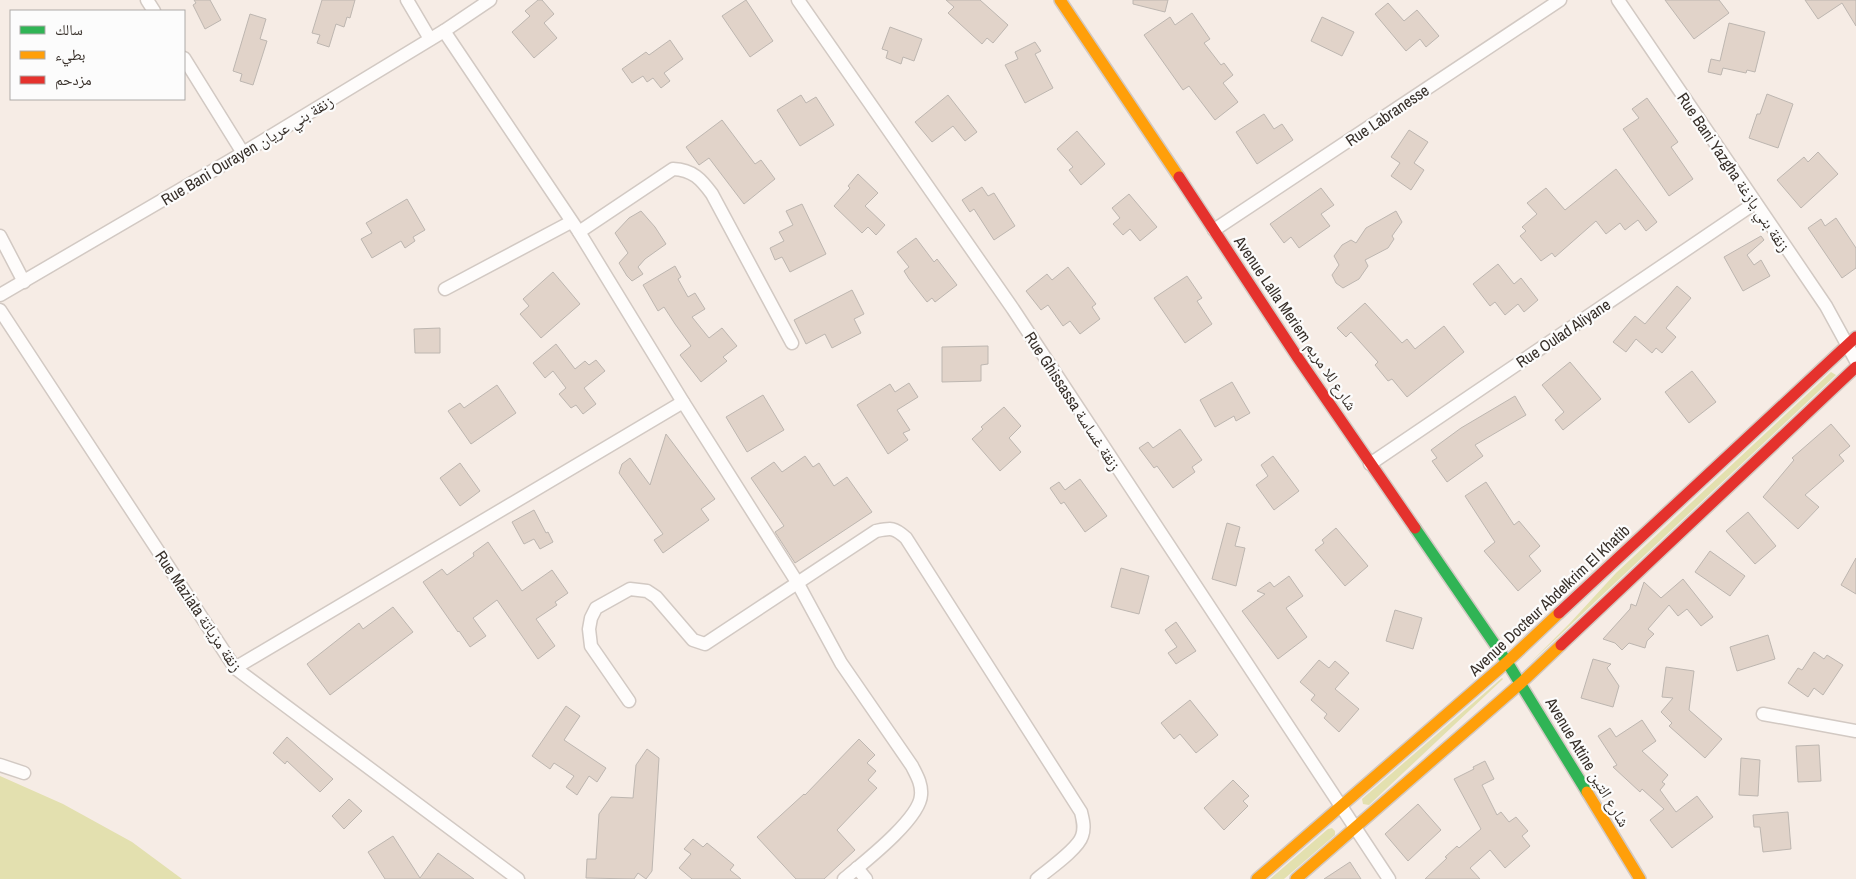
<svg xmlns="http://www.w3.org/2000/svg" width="1856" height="879" viewBox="0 0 1856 879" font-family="'Archivo Narrow','Noto Naskh Arabic',sans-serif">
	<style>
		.green { fill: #e3e0af }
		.building { fill: #e1d3c9; stroke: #bdb6b0 }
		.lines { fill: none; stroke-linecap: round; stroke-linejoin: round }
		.street-casing { stroke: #d2c9c3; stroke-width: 15 }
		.fast-casing { stroke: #d2c9c3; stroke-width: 14 }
		.slow-casing { stroke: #d2c9c3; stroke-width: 14 }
		.jam-casing { stroke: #d2c9c3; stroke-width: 14 }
		.street { stroke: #fefcfb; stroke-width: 12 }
		.fast { stroke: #30b455; stroke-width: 11 }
		.slow { stroke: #ff9f0a; stroke-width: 11 }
		.jam { stroke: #e5322d; stroke-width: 11 }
		.labels { text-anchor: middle; stroke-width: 4.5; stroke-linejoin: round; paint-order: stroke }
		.street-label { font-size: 16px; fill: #372f29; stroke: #fcfcfc }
	</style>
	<rect width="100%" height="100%" fill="#f6ece5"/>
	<g class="green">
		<path d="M1831 372 1836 375 1528 665 1569 624 1616 573Z"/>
		<path d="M1502 678 1503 679 1369 805 1363 804 1362 799Z"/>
		<path d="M0 776 63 804 132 842 182 879H0Z"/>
		<path d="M1332 828 1335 831V835L1284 879H1270L1328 829Z"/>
	</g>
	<g class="building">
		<path d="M194 0H210L221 20 205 29 193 5 196 3Z"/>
		<path d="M322 0H355L350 18 347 17 344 27 336 24 329 47 317 43 320 35 312 33Z"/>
		<path d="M538 0H542L554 14 544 23 557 38 534 58 512 32 530 16 525 11Z"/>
		<path d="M746 0 773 41 750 57 722 16Z"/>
		<path d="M946 0H980L1008 25 993 43 987 38 982 44 948 13 954 7Z"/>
		<path d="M1133 0H1168L1165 12 1133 4Z"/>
		<path d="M1665 0H1719L1729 13 1694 39Z"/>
		<path d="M1805 0H1856V26L1842 3 1818 19Z"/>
		<path d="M1388 3 1404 21 1417 10 1439 36 1426 47 1420 39 1406 51 1375 14Z"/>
		<path d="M1192 13 1210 39 1204 43 1221 65 1224 63 1233 75 1223 83 1238 102 1215 120 1189 86 1183 90 1144 35 1170 17 1175 25Z"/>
		<path d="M250 14 266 19 260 39 267 41 253 85 240 81 242 74 233 71Z"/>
		<path d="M1322 17 1354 32 1342 56 1311 41Z"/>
		<path d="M1729 23 1765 32 1755 72 1747 70 1746 73 1723 68 1721 75 1708 72 1711 59 1720 61Z"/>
		<path d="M890 27 922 39 914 61 903 57 901 64 886 58 888 51 882 49Z"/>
		<path d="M670 40 683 59 664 73 670 81 661 88 653 78 647 82 643 76 632 83 622 69 646 52 649 55Z"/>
		<path d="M1035 42 1041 51 1035 54 1053 88 1025 103 1005 65 1018 59 1015 52Z"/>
		<path d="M1767 94 1793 104 1778 148 1749 138 1757 114H1760Z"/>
		<path d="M801 95 806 103 816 97 834 125 800 146 777 110Z"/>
		<path d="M948 95 977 132 965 141 953 126 932 142 915 122Z"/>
		<path d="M1647 98 1678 142 1671 147 1693 179 1669 196 1623 129 1639 118 1632 109Z"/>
		<path d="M1264 114 1274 129 1282 124 1293 140 1257 164 1236 132Z"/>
		<path d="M722 120 755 164 761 160 775 179 744 204 709 158 699 165 686 147Z"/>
		<path d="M1409 130 1428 142 1414 163 1424 170 1411 190 1391 176 1400 163 1391 157Z"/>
		<path d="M1077 131 1105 164 1081 185 1069 170 1073 167 1057 149Z"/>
		<path d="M1818 152 1838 174 1801 208 1777 180 1804 157 1808 162Z"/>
		<path d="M1616 169 1657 222 1646 231 1638 220 1625 230 1620 223 1606 234 1596 221 1555 257 1552 253 1541 261 1520 236 1526 231 1522 227 1537 214 1527 203 1546 188 1565 210Z"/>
		<path d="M858 174 878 193 865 206 885 225 876 235 868 227 862 233 834 206 850 188 848 186Z"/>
		<path d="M982 187 988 196 994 193 1015 226 994 240 974 209 970 212 962 200Z"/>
		<path d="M1321 188 1334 205 1321 214 1330 226 1299 248 1291 237 1284 243 1270 224Z"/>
		<path d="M1129 194 1157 227 1140 241 1130 229 1123 235 1113 224 1120 218 1112 208Z"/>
		<path d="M407 199 425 230 413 237 415 241 405 248 401 241 372 258 361 239 372 233 366 223Z"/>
		<path d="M802 204 826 254 790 272 782 257 775 260 770 248 784 241 779 232 793 225 786 211Z"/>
		<path d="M641 211 655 227 666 244 645 259 638 267 643 274 632 281 627 276 619 263 628 253 615 233 629 218Z"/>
		<path d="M1396 211 1402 222 1392 236 1394 239 1388 248 1365 260 1368 266 1359 279 1343 288 1336 283 1332 275 1339 265 1334 256 1342 245 1351 240 1356 243 1366 228Z"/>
		<path d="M1836 218 1856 248V268L1842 278 1808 228 1821 219 1825 226Z"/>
		<path d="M1761 236 1764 240 1747 255 1754 265 1761 260 1770 276 1743 291 1724 257Z"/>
		<path d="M916 238 934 262 937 259 957 285 935 302 932 298 927 302 909 279 904 271 909 267 897 252Z"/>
		<path d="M1498 264 1514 284 1521 278 1538 300 1524 312 1518 304 1505 315 1495 302 1490 306 1473 284Z"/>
		<path d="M675 266 681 277 678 279 688 297 695 293 705 309 692 317 709 338 722 328 737 346 723 357 727 361 701 382 680 355 691 346 675 324 664 307 658 311 643 285Z"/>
		<path d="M1068 267 1096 304 1092 307 1100 319 1080 334 1070 321 1063 326 1048 305 1041 310 1026 291 1047 274 1052 280Z"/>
		<path d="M553 272 580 304 541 338 520 314 529 306 523 299Z"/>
		<path d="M1187 276 1202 298 1197 301 1212 324 1185 343 1154 298Z"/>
		<path d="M1677 286 1691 298 1666 328 1676 337 1662 353 1656 348 1652 353 1636 339 1626 352 1613 342 1635 316 1645 324Z"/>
		<path d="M852 290 864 314 854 319 861 333 832 348 825 334 806 344 794 320Z"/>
		<path d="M1365 303 1402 343 1407 339 1415 349 1444 326 1464 352 1407 397 1392 379 1388 381 1375 365 1378 362 1351 332 1346 337 1337 328Z"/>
		<path d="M440 328V353H415L414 329Z"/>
		<path d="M556 344 575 369 585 361 589 365 596 360 605 371 584 388 596 404 583 414 576 405 571 408 559 394 566 388 553 371 545 378 533 363Z"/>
		<path d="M988 346V364L981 365V381L942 382V347Z"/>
		<path d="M1570 362 1601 399 1563 430 1555 420 1564 412 1542 385Z"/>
		<path d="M1692 371 1716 402 1689 423 1665 392Z"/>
		<path d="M1232 382 1250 413 1236 421 1234 416 1215 427 1200 400Z"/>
		<path d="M909 383 918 397 897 410 910 430 903 433 908 440 888 454 857 405 890 384 895 392Z"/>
		<path d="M497 385 516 413 471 444 448 411 460 403 464 408Z"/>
		<path d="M763 395 784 430 747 452 726 417Z"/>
		<path d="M1515 396 1526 415 1475 445 1483 456 1447 482 1432 461 1437 458 1431 450 1461 428Z"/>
		<path d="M1004 407 1021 426 1009 438 1021 452 1000 471 972 439 983 429 981 427Z"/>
		<path d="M1831 424 1850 446 1839 455 1844 461 1805 495 1819 507 1798 529 1763 497 1794 460 1792 458Z"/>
		<path d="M1180 429 1202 460 1192 467 1195 472 1173 488 1157 466 1154 468 1139 448 1148 442 1153 448Z"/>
		<path d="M666 434 715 499 701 509 709 520 663 553 654 540 663 534 619 473 622 464 630 458 650 485Z"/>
		<path d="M805 456 813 467 819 463 834 486 847 477 872 512 795 563 775 532 784 526 751 478 774 462 782 472Z"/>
		<path d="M1273 456 1299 491 1274 510 1256 485 1268 476 1261 465Z"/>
		<path d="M460 463 480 491 460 506 440 478Z"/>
		<path d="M1080 479 1107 516 1085 532 1064 502 1061 504 1050 488 1059 482 1065 490Z"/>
		<path d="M1486 482 1514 525 1519 521 1540 546 1529 556 1541 571 1518 591 1484 551 1495 542 1465 496Z"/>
		<path d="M534 510 546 533 548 532 553 542 540 549 534 539 524 544 512 522Z"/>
		<path d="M1748 512 1776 546 1755 564 1726 531Z"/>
		<path d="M1227 523 1240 527 1235 546 1245 548 1236 586 1212 579Z"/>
		<path d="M1336 528 1368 566 1345 586 1315 550 1324 543 1322 540Z"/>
		<path d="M488 542 522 591 552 570 568 593 555 602 557 605 536 619 555 646 538 659 497 600 473 618 486 636 470 647 459 631 458 632 423 582 442 569 447 575 474 556 473 553Z"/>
		<path d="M1710 551 1745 576 1730 596 1695 572Z"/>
		<path d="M1856 558V594L1841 585Z"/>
		<path d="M1121 568 1149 576 1139 614 1111 607Z"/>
		<path d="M1289 576 1303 596 1286 608 1307 637 1278 659 1242 611 1265 594 1257 591 1270 582 1274 587Z"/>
		<path d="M1683 579 1713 617 1701 626 1687 609 1678 616 1669 605 1648 629 1654 634 1647 641 1645 648 1629 643 1622 650 1615 643 1603 639 1630 609 1631 604 1636 606 1644 582 1661 598Z"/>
		<path d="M393 607 413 632 330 695 307 664 359 623 363 629Z"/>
		<path d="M1395 610 1422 618 1413 649 1386 641Z"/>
		<path d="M1176 622 1196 651 1176 664 1168 653 1177 647 1165 630Z"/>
		<path d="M1768 635 1775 659 1737 671 1730 647Z"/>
		<path d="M1814 652 1824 659 1827 655 1843 665 1823 695 1814 688 1808 697 1788 683 1798 668 1802 670Z"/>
		<path d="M1593 659 1611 664 1607 668 1619 686 1613 707 1581 698Z"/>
		<path d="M1319 660 1329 668 1335 661 1349 673 1335 689 1359 709 1339 732 1324 718 1327 714 1311 700 1315 695 1300 682Z"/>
		<path d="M1666 667 1694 671 1689 710 1722 739 1705 758 1669 726 1672 723 1661 712 1673 698 1662 697Z"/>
		<path d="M1190 700 1218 735 1196 753 1180 734 1174 739 1161 723Z"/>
		<path d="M566 706 580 716 564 740 606 768 597 782 589 776 577 795 566 787 574 776 554 763 550 769 532 756Z"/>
		<path d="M1642 720 1656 741 1642 751 1668 775 1662 782 1665 784 1660 790 1676 812 1697 796 1713 817 1672 848 1650 820 1664 809 1642 789 1640 792 1613 767 1617 765 1598 736 1610 728 1616 737Z"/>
		<path d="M287 737 333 779 320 792 287 761 285 764 273 753Z"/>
		<path d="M859 739 875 755 867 763 876 771 868 780 877 788 837 830 855 850 824 879H796L757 837 804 794 805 795Z"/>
		<path d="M1819 745 1821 781 1798 782 1796 746Z"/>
		<path d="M647 749 659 758 652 871 646 879 638 873 634 879 586 878 587 859H596L599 814 611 797 633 798 636 765Z"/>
		<path d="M1741 758 1760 760 1758 796 1739 795Z"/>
		<path d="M1485 761 1494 779 1482 785 1497 815 1501 812 1509 822 1516 817 1528 831 1522 836 1530 846 1505 868 1490 850 1470 868 1480 879H1425L1447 858 1445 857 1457 846 1459 848 1481 829 1454 779 1474 769 1473 767Z"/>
		<path d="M1233 780 1249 796 1243 801 1248 806 1224 830 1204 808Z"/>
		<path d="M349 799 362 811 344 829 332 816Z"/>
		<path d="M1418 804 1441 830 1408 861 1385 834Z"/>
		<path d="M1788 812 1791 849 1763 852 1760 827H1754L1753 815Z"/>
		<path d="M393 836 420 878 438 853 474 879H385L368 852Z"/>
		<path d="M693 839 703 847 707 843 734 865 730 870 741 879H692L679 868 691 854 684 849Z"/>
		<path d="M1350 862 1361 879H1324Z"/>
	</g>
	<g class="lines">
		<g class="street-casing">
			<g id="street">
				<path d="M147 0 154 11"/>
				<path d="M407 0 430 39"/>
				<path d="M798 0 1013 309 1389 879"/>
				<path d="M1618 0 1826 306 1856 361"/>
				<path d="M444 31 579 232 683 402 797 582 841 663 912 766C917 776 922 784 921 795 920 819 863 863 844 879"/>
				<path d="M184 58 243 153"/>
				<path d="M1214 230 1560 0"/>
				<path d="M579 232 673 169C693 170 701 179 712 194L792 343"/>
				<path d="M0 236 24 282"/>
				<path d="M445 289 571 222"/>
				<path d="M0 295 243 153 444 31 490 0"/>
				<path d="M0 310 235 668 518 879"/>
				<path d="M1370 464 1755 203"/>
				<path d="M235 668 683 402"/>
				<path d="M629 701 591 646 589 629 591 618 596 608 630 589 647 591 656 597 693 640 705 644 876 531C891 528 894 527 906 538L1081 812C1083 820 1085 828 1082 836 1078 849 1049 869 1037 879"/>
				<path d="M1763 714 1856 731"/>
				<path d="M0 765 24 773"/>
				<path d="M857 868 866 879"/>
			</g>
		</g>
		<g class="fast-casing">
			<path id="fast" d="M1415 528 1507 662 1587 792"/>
		</g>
		<g class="slow-casing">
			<g id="slow">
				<path d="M1060 0 1179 177"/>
				<path d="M1587 792 1640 879"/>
				<path d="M1257 879 1507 662 1559 613"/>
				<path d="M1296 879 1521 683 1561 645"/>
			</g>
		</g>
		<g class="jam-casing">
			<g id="jam">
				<path d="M1179 177 1298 358 1415 528"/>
				<path d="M1559 613 1856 337"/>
				<path d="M1561 645 1856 367"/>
			</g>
		</g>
		<use href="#street" class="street"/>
		<use href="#fast" class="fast"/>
		<use href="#slow" class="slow"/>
		<use href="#jam" class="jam"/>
	</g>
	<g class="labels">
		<g class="street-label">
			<text transform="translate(1387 115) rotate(-34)" y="6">Rue Labranesse</text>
			<text transform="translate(247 150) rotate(-31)" y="6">Rue Bani Ourayen زنقة بني عريان</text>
			<text transform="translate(1734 172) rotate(56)" y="6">Rue Bani Yazgha زنقة بني يازغة</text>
			<text transform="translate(1296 323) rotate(56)" y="6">Avenue Lalla Meriem شارع للا مريم</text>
			<text transform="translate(1563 333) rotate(-34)" y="6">Rue Oulad Aliyane</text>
			<text transform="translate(1073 401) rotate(57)" y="6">Rue Ghissassa زنقة غساسة</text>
			<text transform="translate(1549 600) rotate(-43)" y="6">Avenue Docteur Abdelkrim El Khatib</text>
			<text transform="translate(199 611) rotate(56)" y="6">Rue Maziata زنقة مزياتة</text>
			<text transform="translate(1588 762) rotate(59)" y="6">Avenue Attine شارع التين</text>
		</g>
	</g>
	<rect x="10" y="10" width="175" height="90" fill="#fcfcfc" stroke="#adaaa8"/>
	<rect x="20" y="26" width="25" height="8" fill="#30b455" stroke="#adaaa8"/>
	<text x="55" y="35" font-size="15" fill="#372f29">سالك</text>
	<rect x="20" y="51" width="25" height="8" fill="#ff9f0a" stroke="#adaaa8"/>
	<text x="55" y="60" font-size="15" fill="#372f29">بطيء</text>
	<rect x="20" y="76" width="25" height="8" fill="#e5322d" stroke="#adaaa8"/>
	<text x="55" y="85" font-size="15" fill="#372f29">مزدحم</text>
</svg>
